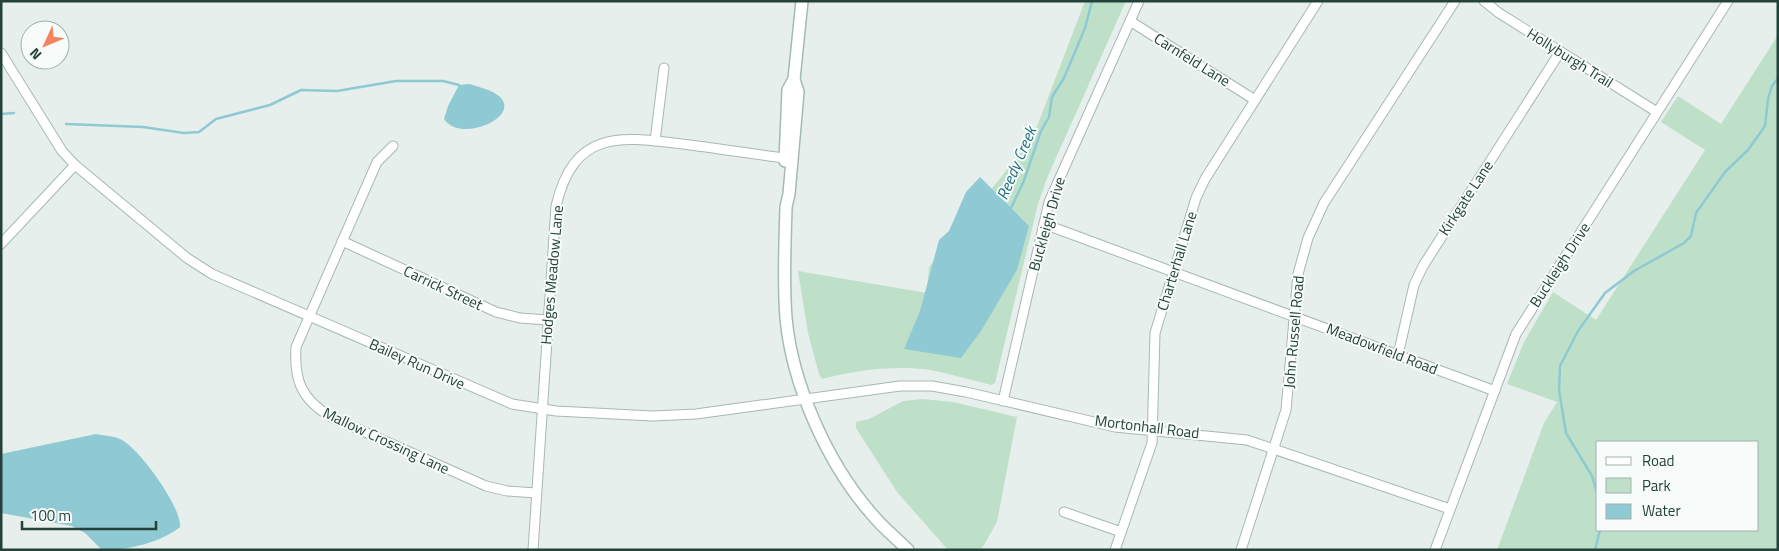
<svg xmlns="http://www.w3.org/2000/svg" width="1779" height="551" viewBox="0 0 1779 551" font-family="'Titillium Web',sans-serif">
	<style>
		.green { fill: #bfe0c8; fill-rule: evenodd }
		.water { fill: #8ec9d4 }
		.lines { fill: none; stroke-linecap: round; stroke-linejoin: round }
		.stream { stroke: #8ec9d4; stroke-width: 2.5 }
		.street-casing { stroke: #a8b8b2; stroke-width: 11 }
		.secondary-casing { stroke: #a4bbb3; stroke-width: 14 }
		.street { stroke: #fff; stroke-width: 9 }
		.secondary { stroke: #fff; stroke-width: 11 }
		.labels { text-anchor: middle; stroke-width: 4; stroke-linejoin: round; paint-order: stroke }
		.street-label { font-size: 15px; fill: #24423a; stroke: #f7fbf9 }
		.water-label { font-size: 16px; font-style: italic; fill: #1c6f80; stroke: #f7fbf9 }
	</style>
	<rect width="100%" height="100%" fill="#e6efeb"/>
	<g class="green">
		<path d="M1085 1H1126L1047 178 1038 204 995 383 991 385C971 380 951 374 930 370 895 365 856 370 822 379L819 374 808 333 798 271 927 293 929 267 1033 137Z"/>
		<path d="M1778 35V550H1497L1544 423 1557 402 1507 384 1524 342 1553 292 1596 320 1705 150 1661 122 1678 96 1721 124ZM1758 442V530H1598V442Z"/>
		<path d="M922 399 953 402 1017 417 997 522 981 550H948L897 492 856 428V422L869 419 903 401Z"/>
	</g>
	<g class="water">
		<path d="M470 84C478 87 492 90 499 96 523 117 460 144 444 119L448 106 459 85Z"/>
		<path d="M980 177 1029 226 1017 270 981 331 961 358 904 349 920 311 939 240 949 231 966 192Z"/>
		<path d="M96 434C105 436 118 436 125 442 142 453 182 508 180 527 160 543 128 550 102 550L85 533 72 526 1 513V454Z"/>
	</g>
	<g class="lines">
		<g class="stream">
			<path d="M1 114 14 113"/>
			<path d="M66 124 143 127 184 133 199 132 216 119 270 105 301 90 337 91 396 81H443L459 85"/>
			<path d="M1010 210 1023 183 1041 131 1049 117 1052 97 1064 78 1085 28 1092 1"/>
			<path d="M1598 496 1592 476 1566 433 1559 390 1560 366 1578 331 1605 293 1634 271 1684 243 1691 236 1696 213 1725 172 1748 150 1765 126 1768 99 1772 86 1778 78"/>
			<path d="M1595 550 1600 530"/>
		</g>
		<g class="street-casing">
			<g id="street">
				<path d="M1484 1 1499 13 1657 112"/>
				<path d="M1130 21 1255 100"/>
				<path d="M1 53 62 151 75 165 187 258 212 274 512 404 556 411 653 416 696 414 900 386H932L966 392 1115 427 1247 440 1450 509"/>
				<path d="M655 141 664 68"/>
				<path d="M393 146 377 162 296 347C294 380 301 399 331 417L486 486 507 491 536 493"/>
				<path d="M1044 224 1495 391"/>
				<path d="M342 241 496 312 520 318 548 320"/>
				<path d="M1 244 75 165"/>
				<path d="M1398 355 1414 285 1423 266 1560 52"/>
				<path d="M1003 401 1049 202 1139 1"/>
				<path d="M1064 512 1121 532"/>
				<path d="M533 550 556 206C575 126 624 137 690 145 722 149 753 154 785 158"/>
				<path d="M1115 550 1152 443 1155 333 1196 198 1205 179 1318 1"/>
				<path d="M1241 550 1286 410 1298 274 1308 238 1324 203 1455 1"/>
				<path d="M1435 550 1516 334 1728 1"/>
			</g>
		</g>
		<g class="secondary-casing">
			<g id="secondary">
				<path d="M794 79 798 92 789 194 786 207C785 244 783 281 786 318 792 384 827 462 870 512 881 526 895 537 908 550"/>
				<path d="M785 161 788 90 794 79 802 1"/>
			</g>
		</g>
		<use href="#street" class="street"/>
		<use href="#secondary" class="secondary"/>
	</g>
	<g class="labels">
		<g class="street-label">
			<text transform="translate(1570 58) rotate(32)" y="5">Hollyburgh Trail</text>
			<text transform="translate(1192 60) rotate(32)" y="5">Carnfeld Lane</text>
			<text transform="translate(1466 198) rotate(-57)" y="5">Kirkgate Lane</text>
			<text transform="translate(1047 224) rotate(-74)" y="5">Buckleigh Drive</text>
			<text transform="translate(1177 261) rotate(-73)" y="5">Charterhall Lane</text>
			<text transform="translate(1560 265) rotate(-57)" y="5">Buckleigh Drive</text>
			<text transform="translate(552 275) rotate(-85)" y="5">Hodges Meadow Lane</text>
			<text transform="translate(443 288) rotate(25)" y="5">Carrick Street</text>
			<text transform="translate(1294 332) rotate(-85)" y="5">John Russell Road</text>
			<text transform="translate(1382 349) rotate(21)" y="5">Meadowfield Road</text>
			<text transform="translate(417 364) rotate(24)" y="5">Bailey Run Drive</text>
			<text transform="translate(1147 427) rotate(7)" y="5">Mortonhall Road</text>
			<text transform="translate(386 441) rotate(25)" y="5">Mallow Crossing Lane</text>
		</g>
		<g class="water-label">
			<text transform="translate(1016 163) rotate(-67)" y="6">Reedy Creek</text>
		</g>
	</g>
	<rect width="1779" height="551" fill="none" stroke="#24423a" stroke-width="5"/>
	<rect x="1596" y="441" width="162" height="90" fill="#f7fbf9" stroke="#a3b1ad"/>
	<rect x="1606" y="457" width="25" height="8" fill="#ffffff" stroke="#a3b1ad"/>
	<text x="1642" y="466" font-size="15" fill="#24423a">Road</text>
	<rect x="1606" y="478" width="25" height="15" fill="#bfe0c8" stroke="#a3b1ad"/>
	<text x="1642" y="491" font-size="15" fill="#24423a">Park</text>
	<rect x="1606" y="504" width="25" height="15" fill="#8ec9d4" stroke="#a3b1ad"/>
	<text x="1642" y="516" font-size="15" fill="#24423a">Water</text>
	<g transform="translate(45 45) rotate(226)"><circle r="24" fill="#f7fbf9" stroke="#a3b1ad"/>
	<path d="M0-4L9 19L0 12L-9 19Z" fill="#f4845f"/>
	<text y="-8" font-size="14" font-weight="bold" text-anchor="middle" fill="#24423a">N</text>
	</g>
	<path d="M22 521v8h134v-8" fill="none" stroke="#24423a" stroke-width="2.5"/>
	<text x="30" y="521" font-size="15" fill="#24423a" stroke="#f7fbf9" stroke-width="4" paint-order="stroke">100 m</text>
</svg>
